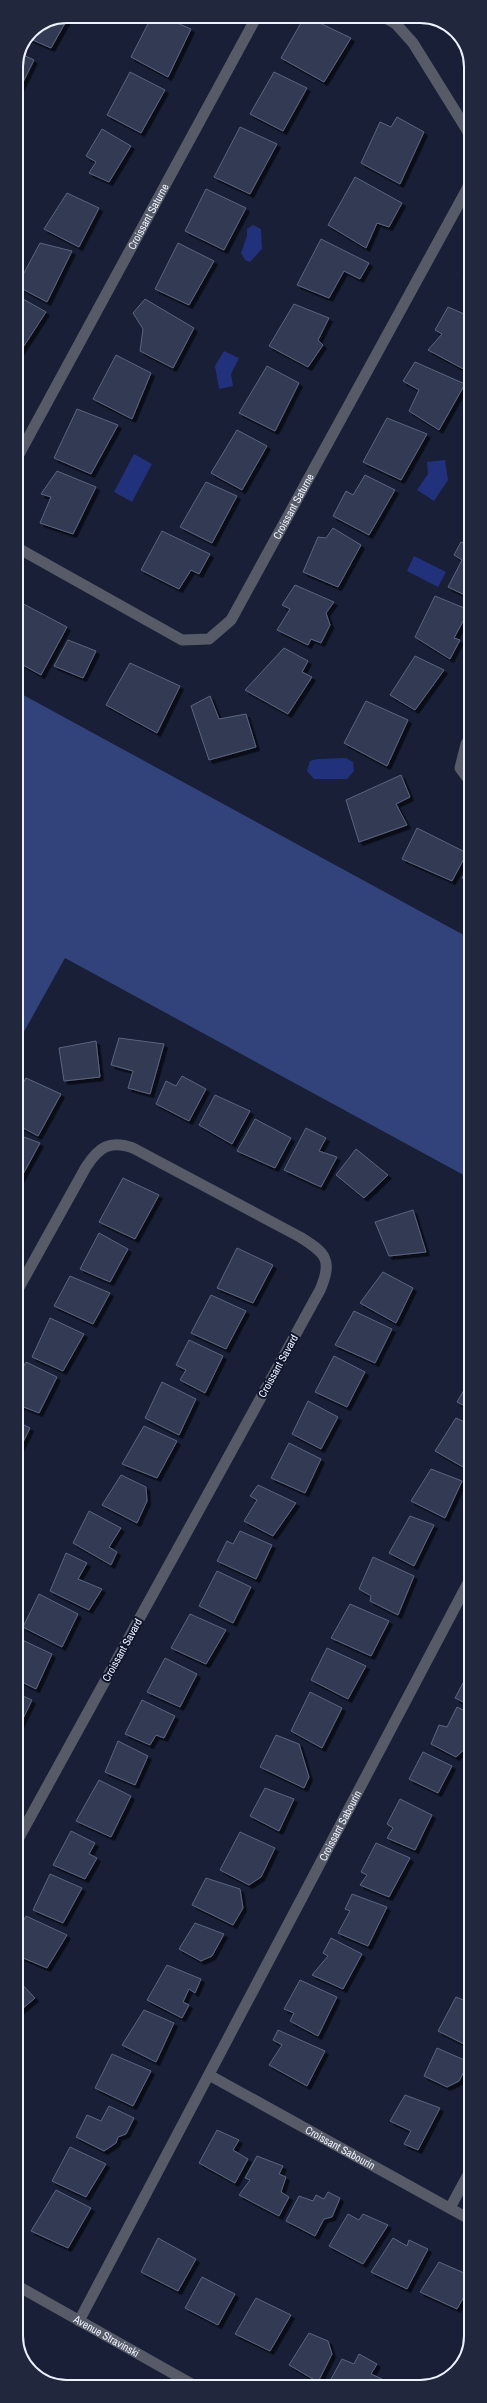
<svg xmlns="http://www.w3.org/2000/svg" width="487" height="2403" viewBox="0 0 487 2403" font-family="'Archivo Narrow',sans-serif">
	<style>
		.green { fill: #32437c }
		.water { fill: #22317c }
		.building { fill: #323a53; stroke: #5b6580; filter: url(#shadow) }
		.lines { fill: none; stroke-linecap: round; stroke-linejoin: round }
		.minor { stroke: #565b67; stroke-width: 11 }
		.labels { text-anchor: middle; stroke-width: 4; stroke-linejoin: round; paint-order: stroke }
		.street-label { font-size: 11px; fill: #edf2ff; stroke: #0f152c }
		.rim { fill: none; stroke: #edf2ff; stroke-width: 2 }
	</style>
	<defs>
		<filter id="shadow"><feDropShadow dx="3.5" dy="3.5" stdDeviation="0" flood-color="#0009"/></filter>
	</defs>
	<rect width="100%" height="100%" fill="#181f36"/>
	<path class="green" d="M16 691 471 939V1179L65 958 16 1046Z"/>
	<g class="water">
		<path d="M253 225 261 229 262 249 250 262 245 260 241 253 247 236V229Z"/>
		<path d="M224 351 239 358 231 374 233 386 219 389 215 366Z"/>
		<path d="M134 454 152 464 132 502 114 492Z"/>
		<path d="M445 460 448 480 434 501 417 490 428 474 427 462Z"/>
		<path d="M414 556 446 572 438 587 407 571Z"/>
		<path d="M346 758 353 762 354 771 347 779H314L307 771 310 761 317 759Z"/>
	</g>
	<g class="building">
		<path d="M69 16 51 48 28 38 31 31Z"/>
		<path d="M152 16H161L191 29 168 77 131 57Z"/>
		<path d="M305 16 351 38 324 82 281 58Z"/>
		<path d="M456 32 463 46 454 33Z"/>
		<path d="M21 54 34 60 16 96V67Z"/>
		<path d="M130 72 165 90 141 133 107 115Z"/>
		<path d="M274 72 307 88 283 131 250 114Z"/>
		<path d="M397 117 424 132 400 184 361 163 380 122 391 127Z"/>
		<path d="M240 127 277 144 250 194 214 177Z"/>
		<path d="M102 129 131 146 109 182 89 173 96 162 86 156Z"/>
		<path d="M355 177 402 203 389 227 377 223 366 248 328 225Z"/>
		<path d="M206 189 246 208 224 250 185 231Z"/>
		<path d="M67 193 99 208 79 247 44 229Z"/>
		<path d="M321 239 369 263 360 279 344 271 329 298 297 285Z"/>
		<path d="M40 243 72 251 47 302 17 286Z"/>
		<path d="M178 243 214 261 189 305 155 289Z"/>
		<path d="M471 268V285L463 280Z"/>
		<path d="M23 299 46 312 18 355 16 354V310Z"/>
		<path d="M145 299 194 328 173 368 140 351 143 329 133 313Z"/>
		<path d="M294 304 329 318 318 340 323 345 308 367 269 346Z"/>
		<path d="M448 307 471 317 469 372 428 350 442 334 435 330Z"/>
		<path d="M116 355 151 373 132 419 93 399Z"/>
		<path d="M415 362 465 384 439 430 409 411 419 390 403 381Z"/>
		<path d="M267 366 299 383 275 431 239 413Z"/>
		<path d="M77 409 118 425 91 474 54 458Z"/>
		<path d="M387 418 427 434 401 480 363 462Z"/>
		<path d="M237 430 267 446 242 490 211 473Z"/>
		<path d="M57 471 96 487 73 534 40 523 51 497 41 494Z"/>
		<path d="M365 475 395 490 369 535 333 516 346 491 353 495Z"/>
		<path d="M206 482 237 496 212 543 180 527Z"/>
		<path d="M333 528 361 545 338 587 303 572 318 537 326 538Z"/>
		<path d="M162 531 210 554 199 574 191 570 179 589 141 570Z"/>
		<path d="M461 542 471 546V598L448 587 462 560 454 555Z"/>
		<path d="M295 585 334 602 326 613 330 625 321 643 311 639 308 645 277 630 290 609 282 605Z"/>
		<path d="M435 596 469 610 454 638 460 640 450 659 415 637Z"/>
		<path d="M16 600 67 627 41 675 16 661V654L20 646 16 644Z"/>
		<path d="M68 640 96 651 83 678 54 666Z"/>
		<path d="M284 648 308 661 302 672 312 677 288 714 245 690Z"/>
		<path d="M415 656 444 670 415 710 390 695Z"/>
		<path d="M130 663 180 686 157 733 106 705Z"/>
		<path d="M210 696 219 719 246 714 256 747 209 760 191 706Z"/>
		<path d="M366 701 408 720 387 766 344 743Z"/>
		<path d="M401 775 410 797 396 804 407 825 359 842 346 800Z"/>
		<path d="M417 828 467 853 452 881 402 859Z"/>
		<path d="M471 863V882L462 878Z"/>
		<path d="M119 1038 164 1044 150 1094 128 1088 133 1071 111 1065Z"/>
		<path d="M96 1041 100 1077 64 1081 59 1048Z"/>
		<path d="M182 1076 206 1089 189 1121 156 1104 166 1081 176 1086Z"/>
		<path d="M26 1078 61 1094 38 1136 16 1124V1096Z"/>
		<path d="M215 1095 250 1111 232 1144 199 1125Z"/>
		<path d="M255 1119 291 1138 275 1168 237 1151Z"/>
		<path d="M306 1128 326 1138 319 1151 337 1157 321 1187 284 1170Z"/>
		<path d="M16 1134 40 1143 16 1187Z"/>
		<path d="M356 1149 388 1175 364 1198 336 1175Z"/>
		<path d="M123 1178 159 1195 135 1239 99 1222Z"/>
		<path d="M413 1210 426 1252 389 1256 375 1222Z"/>
		<path d="M99 1233 128 1249 110 1282 80 1269Z"/>
		<path d="M237 1248 273 1265 253 1303 217 1288Z"/>
		<path d="M383 1272 413 1288 396 1323 360 1303Z"/>
		<path d="M70 1276 110 1293 93 1324 54 1306Z"/>
		<path d="M211 1295 246 1311 226 1349 191 1333Z"/>
		<path d="M354 1311 392 1329 375 1363 335 1345Z"/>
		<path d="M50 1318 84 1334 63 1371 32 1357Z"/>
		<path d="M189 1340 223 1356 205 1393 180 1380 186 1370 176 1365Z"/>
		<path d="M334 1356 365 1372 347 1407 315 1392Z"/>
		<path d="M26 1362 57 1377 39 1413 16 1404V1381Z"/>
		<path d="M471 1378V1409L457 1402Z"/>
		<path d="M162 1382 196 1399 179 1435 145 1418Z"/>
		<path d="M308 1401 338 1417 321 1449 292 1434Z"/>
		<path d="M456 1418 471 1425 470 1471 435 1451Z"/>
		<path d="M16 1421 30 1428 16 1456Z"/>
		<path d="M144 1426 177 1441 157 1478 122 1464Z"/>
		<path d="M289 1443 321 1459 305 1493 271 1478Z"/>
		<path d="M431 1469 462 1481 445 1518 411 1501Z"/>
		<path d="M121 1475 146 1487 147 1501 137 1523 102 1505Z"/>
		<path d="M258 1485 296 1503 273 1536 244 1521 257 1500 250 1496Z"/>
		<path d="M89 1511 121 1528 109 1547 117 1552 111 1565 73 1543Z"/>
		<path d="M410 1516 434 1525 414 1566 389 1553Z"/>
		<path d="M240 1531 272 1545 256 1579 217 1561 227 1541 233 1544Z"/>
		<path d="M66 1553 87 1563 78 1579 102 1589 89 1610 50 1591Z"/>
		<path d="M373 1557 414 1576 398 1615 370 1601 371 1596 359 1589Z"/>
		<path d="M217 1571 251 1587 233 1623 199 1606Z"/>
		<path d="M39 1594 78 1614 62 1647 23 1627Z"/>
		<path d="M350 1604 389 1621 371 1656 331 1638Z"/>
		<path d="M190 1614 226 1630 206 1664 171 1648Z"/>
		<path d="M18 1638 52 1654 36 1689 16 1679Z"/>
		<path d="M327 1648 366 1666 348 1699 311 1680Z"/>
		<path d="M165 1658 197 1674 180 1707 147 1692Z"/>
		<path d="M471 1668V1706L455 1698Z"/>
		<path d="M310 1692 342 1708 322 1748 291 1731Z"/>
		<path d="M16 1693 32 1700 16 1733Z"/>
		<path d="M142 1700 175 1716 164 1738 156 1735 150 1745 125 1734Z"/>
		<path d="M457 1707 471 1714V1743L456 1757 431 1744 439 1725 447 1727Z"/>
		<path d="M276 1735 299 1744 309 1777 304 1788 260 1767Z"/>
		<path d="M118 1741 148 1756 135 1785 105 1772Z"/>
		<path d="M423 1752 452 1766 438 1793 409 1779Z"/>
		<path d="M99 1780 131 1796 111 1837 76 1821Z"/>
		<path d="M265 1788 294 1799 279 1831 250 1816Z"/>
		<path d="M400 1799 432 1815 415 1850 387 1838 393 1828 387 1824Z"/>
		<path d="M71 1831 95 1843 89 1854 97 1858 85 1879 53 1865Z"/>
		<path d="M240 1832 275 1848 261 1877 249 1885 220 1870Z"/>
		<path d="M376 1843 410 1858 389 1897 360 1885 367 1875 361 1872Z"/>
		<path d="M50 1874 82 1888 63 1923 33 1910Z"/>
		<path d="M206 1878 240 1889 243 1908 233 1925 192 1905Z"/>
		<path d="M352 1894 387 1907 368 1946 338 1933 350 1911 345 1909Z"/>
		<path d="M26 1916 67 1935 47 1968 16 1955V1935Z"/>
		<path d="M195 1923 224 1934 212 1956 201 1961 179 1949Z"/>
		<path d="M331 1938 362 1954 343 1989 312 1975 328 1956 323 1953Z"/>
		<path d="M167 1965 201 1979 195 1993 189 1989 183 2002 189 2005 182 2018 147 2000Z"/>
		<path d="M16 1978 35 1998 16 2014Z"/>
		<path d="M300 1980 337 1997 318 2036 290 2021 294 2013 284 2009Z"/>
		<path d="M456 1997 471 2003V2039L468 2046 438 2031Z"/>
		<path d="M144 2010 174 2023 156 2062 122 2045Z"/>
		<path d="M278 2030 325 2051 307 2086 269 2065 282 2045 273 2040Z"/>
		<path d="M437 2048 469 2062 459 2081 447 2087 424 2076Z"/>
		<path d="M112 2054 151 2071 133 2106 95 2088Z"/>
		<path d="M405 2095 440 2108 418 2150 404 2144 411 2131 390 2121Z"/>
		<path d="M109 2106 134 2118 126 2134 118 2137 116 2143 104 2151 76 2137 87 2115 101 2121Z"/>
		<path d="M217 2130 239 2140 233 2150 248 2159 235 2183 199 2163Z"/>
		<path d="M70 2147 106 2164 86 2197 52 2181Z"/>
		<path d="M257 2156 283 2166 279 2174 286 2177 281 2192 289 2197 279 2216 239 2195 250 2180 245 2178Z"/>
		<path d="M56 2190 91 2208 68 2248 31 2231Z"/>
		<path d="M328 2192 340 2198 332 2217 324 2219 315 2236 286 2221 299 2196 313 2201 316 2195 324 2199Z"/>
		<path d="M348 2214 359 2220 363 2214 388 2225 363 2264 329 2246Z"/>
		<path d="M158 2238 196 2259 178 2291 141 2272Z"/>
		<path d="M393 2238 407 2246 409 2240 428 2249 407 2289 371 2272Z"/>
		<path d="M439 2262 471 2276V2284L457 2309 420 2292Z"/>
		<path d="M202 2277 235 2294 218 2325 185 2308Z"/>
		<path d="M256 2298 291 2315 270 2351 235 2334Z"/>
		<path d="M471 2310V2325L464 2321Z"/>
		<path d="M309 2333 328 2341 332 2354 318 2382 289 2365Z"/>
		<path d="M359 2354 377 2364 371 2374 382 2379 377 2387H339L330 2381 342 2359 354 2364Z"/>
	</g>
	<g class="lines">
		<g class="minor">
			<path d="M382 16 396 24 413 43 467 130 471 142"/>
			<path id="s1" d="M16 460 257 16"/>
			<path id="s2" d="M16 547 182 640 209 639 231 620 467 189 471 176"/>
			<path d="M471 736 466 744 460 768 471 783"/>
			<path d="M16 1293 86 1167C99 1147 109 1140 133 1148L300 1237C326 1253 333 1260 320 1290L16 1843"/>
			<path id="s3" d="M209 2075 471 2220"/>
			<path d="M450 2208 471 2169"/>
			<path id="s4" d="M16 2285 197 2387"/>
			<path id="s5" d="M79 2321 471 1577"/>
		</g>
	</g>
	<g class="labels">
		<g class="street-label">
			<text dy="4" stroke="none"><textPath href="#s1" startOffset="277">Croissant Saturne</textPath></text>
			<text dy="4" stroke="none"><textPath href="#s2" startOffset="376">Croissant Saturne</textPath></text>
			<text transform="translate(278 1366) rotate(-61)" y="4">Croissant Savard</text>
			<text transform="translate(122 1650) rotate(-61)" y="4">Croissant Savard</text>
			<text dy="4" stroke="none"><textPath href="#s5" startOffset="560">Croissant Sabourin</textPath></text>
			<text dy="4" stroke="none"><textPath href="#s3" startOffset="150">Croissant Sabourin</textPath></text>
			<text dy="4" stroke="none"><textPath href="#s4" startOffset="104">Avenue Stravinski</textPath></text>
		</g>
	</g>
	<path d="M0 0H487V2403H0ZM67 23H420A44 44 0 0 1 464 67V2336A44 44 0 0 1 420 2380H67A44 44 0 0 1 23 2336V67A44 44 0 0 1 67 23Z" fill="#21273d" fill-rule="evenodd"/>
	<path class="rim" d="M67 23H420A44 44 0 0 1 464 67V2336A44 44 0 0 1 420 2380H67A44 44 0 0 1 23 2336V67A44 44 0 0 1 67 23Z"/>
</svg>
